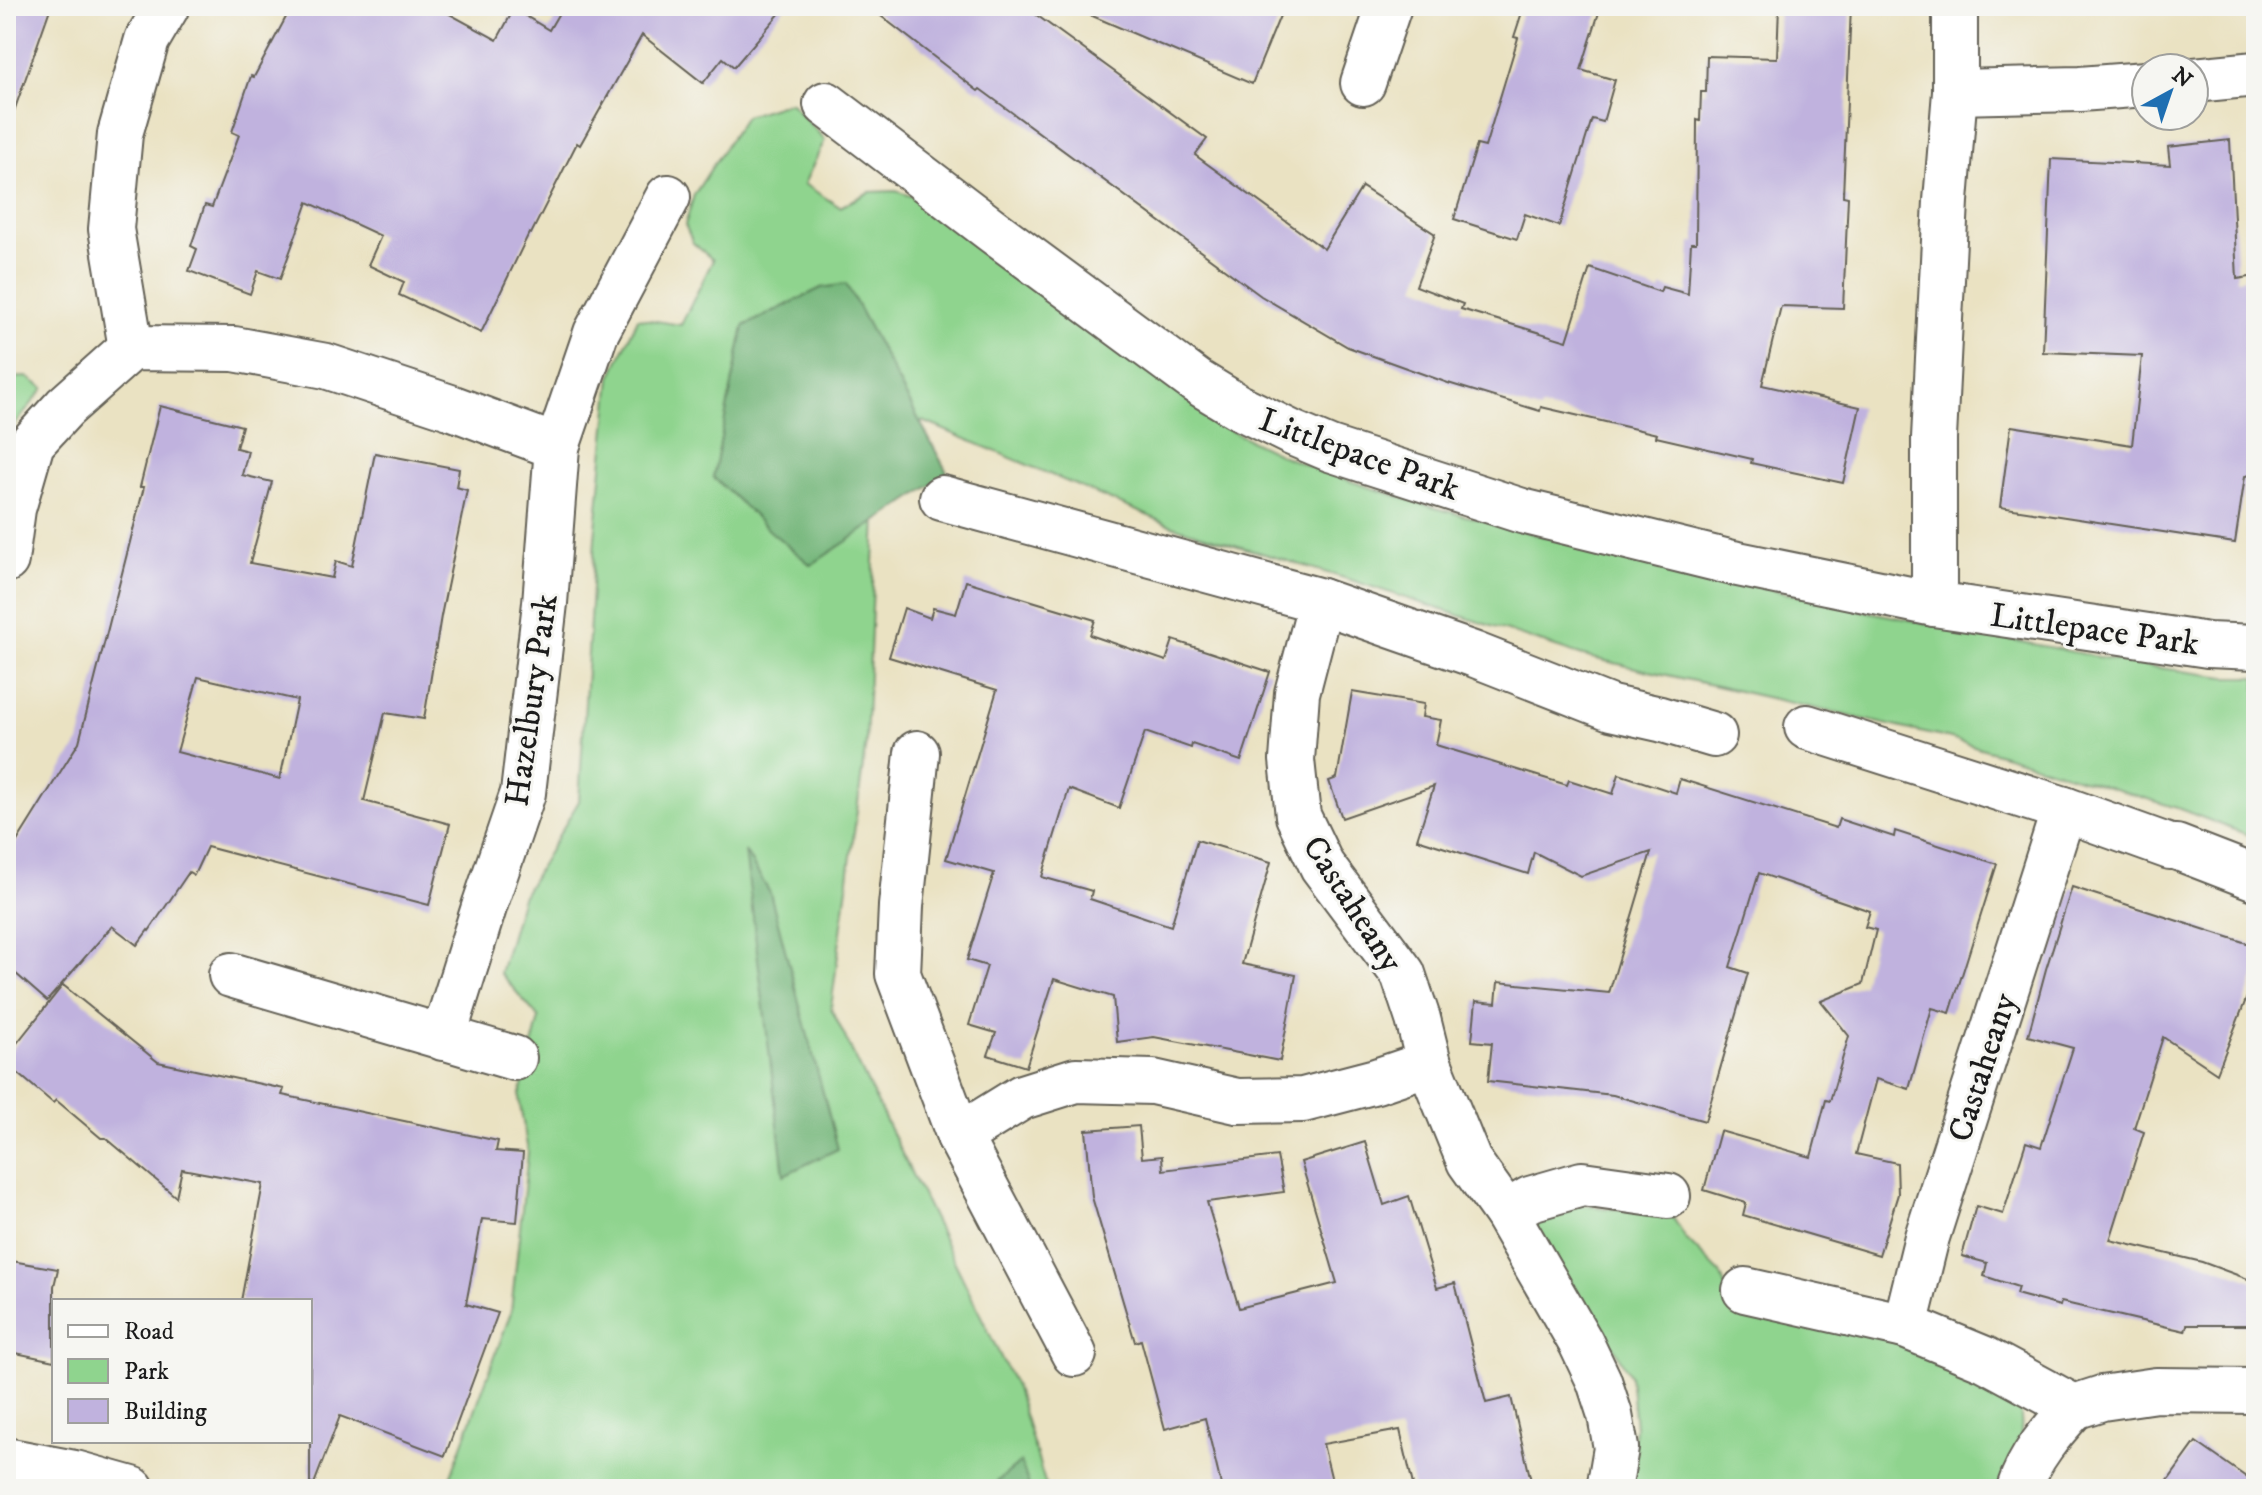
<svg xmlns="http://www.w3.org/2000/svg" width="2262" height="1495" viewBox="0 0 2262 1495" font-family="'IM FELL DW Pica',serif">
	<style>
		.green { fill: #8fd48e; stroke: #567855; stroke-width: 2 }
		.forest { fill: #73b679; stroke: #48694a; stroke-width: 2 }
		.building { fill: #c0b2de; fill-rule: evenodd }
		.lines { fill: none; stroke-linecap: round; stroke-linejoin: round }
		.minor-casing { stroke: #646156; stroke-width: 48 }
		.minor { stroke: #fff; stroke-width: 44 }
		.labels { text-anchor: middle; stroke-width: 6; stroke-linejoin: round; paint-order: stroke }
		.street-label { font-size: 34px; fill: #1c1c1c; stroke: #f6f6f2 }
	</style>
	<rect width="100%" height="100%" fill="#f6f6f2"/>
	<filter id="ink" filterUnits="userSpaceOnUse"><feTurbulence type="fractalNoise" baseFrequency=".0125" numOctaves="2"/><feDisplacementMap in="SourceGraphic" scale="16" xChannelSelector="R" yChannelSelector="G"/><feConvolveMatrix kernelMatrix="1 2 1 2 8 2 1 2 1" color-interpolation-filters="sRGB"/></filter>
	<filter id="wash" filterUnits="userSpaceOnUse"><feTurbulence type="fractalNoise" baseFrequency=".006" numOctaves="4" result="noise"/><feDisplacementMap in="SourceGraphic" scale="32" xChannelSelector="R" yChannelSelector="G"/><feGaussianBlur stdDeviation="1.8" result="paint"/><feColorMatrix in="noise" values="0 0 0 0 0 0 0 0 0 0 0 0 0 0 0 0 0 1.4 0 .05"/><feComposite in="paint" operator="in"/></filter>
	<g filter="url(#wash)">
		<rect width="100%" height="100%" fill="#eae2c2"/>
		<g class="green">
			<path d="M790 102 825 140 804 184 840 207 869 192 896 191 922 200 977 247 1231 431 1285 457 1353 482 1435 508 1598 550 1860 610 2139 665 2226 677H2256V838L2177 808 1951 739 1583 656 1354 581 1175 527 923 421 878 473 866 742 831 1008 1016 1388 1047 1489H446L511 1312 528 1152 519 1098 539 1018 500 973 522 897 579 801 595 538 611 377 638 318 681 325 713 260 693 243 685 225 694 195 745 116Z"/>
			<path d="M27 377 44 388 9 432 6 441V378Z"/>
			<path d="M1564 1203 1672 1216 1686 1239 1720 1273 1727 1291 1876 1332 2019 1399C2026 1439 2018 1453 2003 1489H1628L1635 1427 1630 1375 1614 1348 1580 1310 1534 1233 1542 1207Z"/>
		</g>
		<g class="forest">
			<path d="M846 284 948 474 811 565 770 531 713 477 744 326 821 288Z"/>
			<path d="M745 851 770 893 838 1149 784 1175Z"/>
			<path d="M1021 1462 1030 1489H988Z"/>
		</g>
		<g id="blocks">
			<g class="building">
				<path d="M6 6H51L12 117 6 116Z"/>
				<path d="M292 6H435L497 40 514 9 549 30 563 6H786L734 67 723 58 703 83 642 35 580 145 577 143 531 234 529 233 481 333 399 295 404 282 368 265 381 236 308 202 280 279 258 271 250 294 189 271 197 249 191 246 205 205 212 207 239 135 232 132 251 76 254 77Z"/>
				<path d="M868 6H1024L1207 139 1195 155 1324 249 1362 187 1435 234 1416 286 1463 304 1461 309 1567 341 1590 268 1660 292 1662 287 1688 294 1691 243H1696L1697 120 1700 121 1701 92H1706L1707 56 1777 58 1779 6H1851L1843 196 1848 197 1843 308 1781 306 1762 385 1860 407 1843 483 1751 463 1752 459 1656 437 1657 434 1541 407 1540 411 1448 383 1348 347 1261 296 980 89 978 91Z"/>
				<path d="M1069 6H1284L1252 84Z"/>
				<path d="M1524 6H1601L1581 70 1615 80 1603 122 1592 119 1559 226 1525 214 1517 239 1454 219 1477 145 1485 147 1518 38 1514 37Z"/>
				<path d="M2230 140 2237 279 2256 276V474L2245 476 2235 543 2000 507 2011 426 2132 445 2142 356 2043 352 2051 159 2170 165 2168 147Z"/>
				<path d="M160 406 242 426 236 448 248 451 242 475 272 482 250 563 332 578 336 561 352 566 375 453 459 469 456 487 467 490 441 616 424 719 385 713 364 801 450 824 429 905 207 847 194 875 189 872 149 931 148 930 137 945 112 926 47 1001 6 965V859L79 742 144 487H140ZM198 677 297 700 280 779 177 752Z"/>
				<path d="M966 581 1095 620 1090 635 1166 661 1173 640 1270 672 1241 761 1192 744 1191 748 1145 732 1119 808 1069 789 1042 877 1092 891 1090 899 1171 926 1197 840 1271 862 1242 964 1296 975 1280 1061 1154 1037 1117 1042 1113 997 1054 979 1026 1067 988 1055 996 1033 969 1025 987 966 967 960 994 873 946 859 997 690 889 657 904 608 930 618 933 608 956 614Z"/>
				<path d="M1352 692 1424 704 1422 717 1441 720 1436 745 1567 785 1569 780 1613 794 1619 774 1676 793 1680 779 1836 828 1839 819 1894 837 1895 831 1997 864 1950 1013 1932 1008 1909 1089 1876 1079 1856 1154 1897 1163 1898 1194 1879 1255 1743 1215 1746 1203 1704 1190 1720 1131 1811 1157 1826 1100 1830 1101 1849 1036 1821 1001 1863 984 1876 930 1865 927 1870 911 1759 873 1730 967 1748 973 1705 1121 1613 1095 1488 1081 1492 1043 1472 1041 1476 1001 1496 1003 1498 982 1609 993 1651 852 1581 876 1534 852 1528 874 1417 839 1434 786 1342 818 1329 781 1337 778Z"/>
				<path d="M2072 887 2256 946V974L2217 1073 2163 1037 2134 1128 2144 1132 2110 1240 2202 1262 2256 1282V1325H2187L2185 1331 2061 1302 2060 1306 2016 1294 2018 1287 1984 1276 1987 1263 1962 1256 1976 1206 2003 1214 2026 1142 2041 1147 2073 1048 2028 1036 2046 969Z"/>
				<path d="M63 985 158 1062 284 1089 282 1095 498 1141 496 1151 523 1153 517 1222 482 1219 466 1304 498 1313 445 1456 340 1416 314 1484H310V1301H241L263 1184 182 1169 176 1197 106 1138H101L56 1100 53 1103 6 1063V1057Z"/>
				<path d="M1139 1126 1142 1158 1162 1156 1163 1170 1277 1156 1284 1192 1207 1202 1239 1308 1337 1283 1301 1162 1365 1142 1384 1205 1409 1196 1437 1288 1455 1283 1486 1403 1511 1397 1533 1489H1414L1400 1430 1323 1444 1334 1489H1222L1205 1418 1165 1429 1141 1340 1135 1342 1092 1197 1086 1130Z"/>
				<path d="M6 1260 58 1269 54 1286V1361L6 1351Z"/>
				<path d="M2196 1442 2256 1484V1489H2162Z"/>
			</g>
		</g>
	</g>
	<g filter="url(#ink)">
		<use href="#blocks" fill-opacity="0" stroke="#646156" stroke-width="2"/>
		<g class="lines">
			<g class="minor-casing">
				<g id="minor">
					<path d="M2194 80 2256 74"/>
					<path d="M1363 83 1389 6"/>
					<path d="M1955 92 2080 89 2146 84"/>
					<path d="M826 104 993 231 1196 381 1237 406 1292 433 1330 449 1522 511 1733 563 1934 604 2208 645 2256 647"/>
					<path d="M131 348 111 229 120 134 147 40 167 6"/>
					<path d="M942 498 1321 601 1473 654 1611 708 1660 719 1714 735"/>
					<path d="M6 560 13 509 32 443 65 407 131 348 234 349 326 366 453 408 557 447"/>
					<path d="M1321 601 1297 693 1292 760 1298 816 1322 866 1403 974 1418 1019 1429 1063 1469 1161 1506 1213 1581 1343 1599 1381 1610 1415 1616 1448 1609 1489"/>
					<path d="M1934 604V438L1946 201 1955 92V6"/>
					<path d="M1807 727 2064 809 2170 847H2176L2256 878"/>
					<path d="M917 753 901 906 898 974 959 1136 1074 1354"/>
					<path d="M2064 809 1927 1237 1905 1326 1985 1359 2074 1407 2102 1398 2156 1390 2256 1391"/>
					<path d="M231 975 514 1058"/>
					<path d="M443 1038 485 904 523 793 545 603 557 447 596 333 668 197"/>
					<path d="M959 1136 1022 1097 1076 1080 1153 1082 1237 1101 1303 1100 1376 1081 1429 1063"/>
					<path d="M1506 1213 1530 1199 1582 1184 1668 1196"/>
					<path d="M1745 1290 1905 1326"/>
					<path d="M6 1460 75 1473 132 1489"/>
					<path d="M2019 1489C2029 1457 2052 1431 2074 1407"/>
				</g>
			</g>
			<use href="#minor" class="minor"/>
		</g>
	</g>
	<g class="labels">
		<g class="street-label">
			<text transform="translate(1360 453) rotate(20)" y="12">Littlepace Park</text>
			<text transform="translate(2095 628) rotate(8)" y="12">Littlepace Park</text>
			<text transform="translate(530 700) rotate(-82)" y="12">Hazelbury Park</text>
			<text transform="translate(1354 903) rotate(57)" y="12">Castaheany</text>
			<text transform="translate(1981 1067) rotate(-72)" y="12">Castaheany</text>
		</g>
	</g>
	<rect width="2262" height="1495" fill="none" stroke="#f6f6f2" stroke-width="32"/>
	<rect x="52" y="1299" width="260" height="144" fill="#f6f6f2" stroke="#9f9f9c" stroke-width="2"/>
	<rect x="68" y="1325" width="40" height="12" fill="#ffffff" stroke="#9f9f9c" stroke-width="2"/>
	<text x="124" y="1339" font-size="24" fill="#1c1c1c">Road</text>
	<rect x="68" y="1359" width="40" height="24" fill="#8fd48e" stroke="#9f9f9c" stroke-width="2"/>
	<text x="124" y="1379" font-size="24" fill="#1c1c1c">Park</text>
	<rect x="68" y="1399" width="40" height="24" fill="#c0b2de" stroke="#9f9f9c" stroke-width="2"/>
	<text x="124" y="1419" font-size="24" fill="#1c1c1c">Building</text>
	<g transform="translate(2170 92) rotate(40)"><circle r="38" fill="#f6f6f2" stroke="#9f9f9c" stroke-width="2"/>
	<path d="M0-6L14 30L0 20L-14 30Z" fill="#1f6fb2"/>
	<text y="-12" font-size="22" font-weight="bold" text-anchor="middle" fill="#1c1c1c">N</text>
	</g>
</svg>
